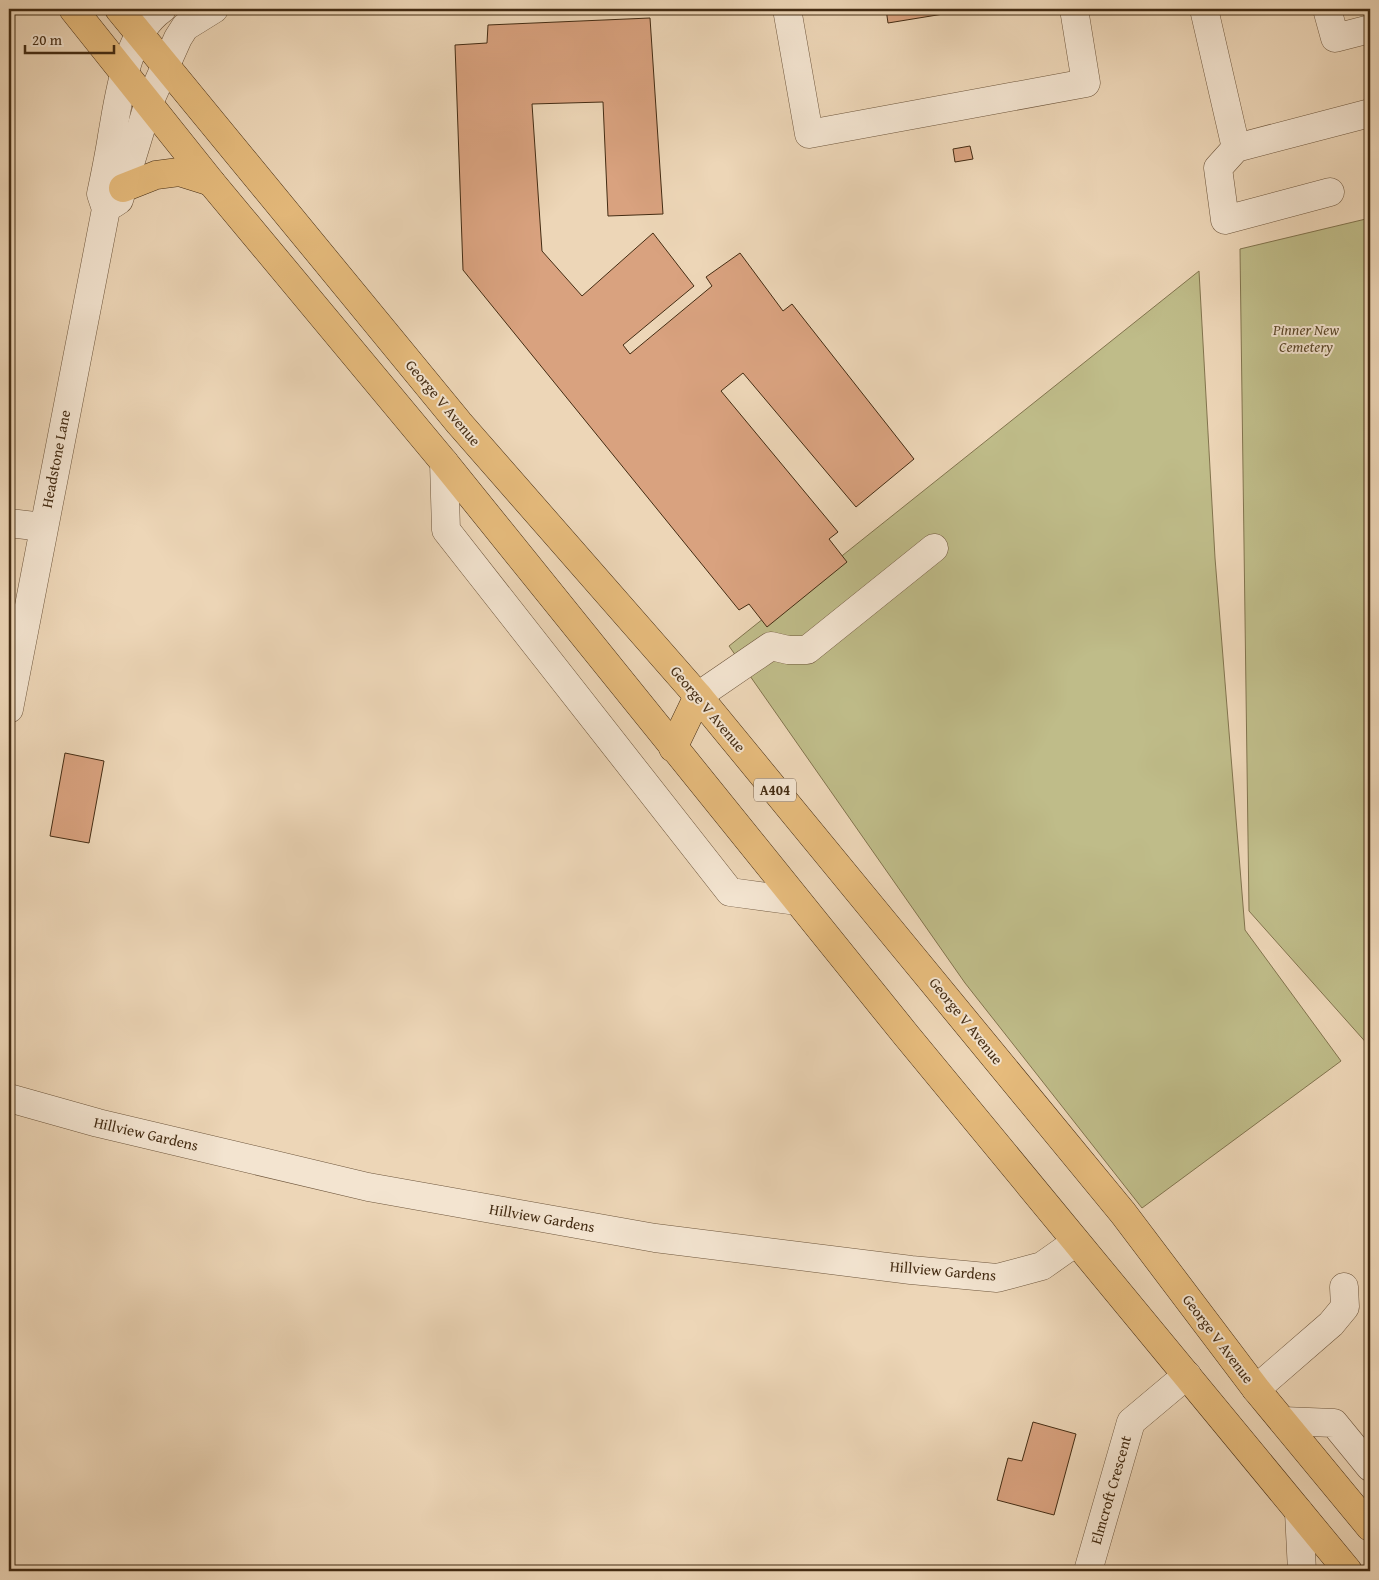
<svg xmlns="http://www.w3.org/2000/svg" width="1379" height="1580" viewBox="0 0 1379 1580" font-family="'Gentium Book Plus',serif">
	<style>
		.green { fill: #bfbc89; stroke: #82744e }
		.building { fill: #d9a27f; stroke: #442c13 }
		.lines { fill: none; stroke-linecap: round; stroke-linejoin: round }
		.minor-casing { stroke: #6e563c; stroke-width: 29 }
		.major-casing { stroke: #442c13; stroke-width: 29 }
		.minor { stroke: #f3e4d0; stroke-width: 28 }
		.major { stroke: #e6bb7c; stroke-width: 28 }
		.labels { text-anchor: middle; stroke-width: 4; stroke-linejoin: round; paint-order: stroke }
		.shield { fill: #f3e4d0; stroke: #78634c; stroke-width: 1 }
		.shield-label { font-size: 14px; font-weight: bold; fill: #442c13 }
		.park-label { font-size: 15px; font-style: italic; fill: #5d492b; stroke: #f3e4d0 }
		.street-label { font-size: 15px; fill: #442c13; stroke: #f3e4d0 }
	</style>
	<rect width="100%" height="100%" fill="#edd6b7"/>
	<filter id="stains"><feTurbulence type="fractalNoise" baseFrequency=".004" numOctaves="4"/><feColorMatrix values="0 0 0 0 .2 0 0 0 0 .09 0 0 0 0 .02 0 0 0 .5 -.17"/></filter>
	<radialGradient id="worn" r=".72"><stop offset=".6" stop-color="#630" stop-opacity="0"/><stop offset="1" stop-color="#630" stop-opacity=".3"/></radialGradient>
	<g class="green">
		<path d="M1370 218V1047L1249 911 1240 249Z"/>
		<path d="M1199 271 1215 558 1245 930 1341 1061 1142 1208 965 983 729 646Z"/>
	</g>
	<g class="building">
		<path d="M886 9H974L888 23Z"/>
		<path d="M650 18 663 214 608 216 603 102 532 104 542 251 582 296 653 233 694 286 623 345 630 354 712 286 706 277 740 253 783 311 792 304 914 459 856 507 743 373 721 391 838 532 829 539 847 562 767 627 749 604 739 610 463 270 455 45 487 43 488 25Z"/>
		<path d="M970 146 973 159 955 162 953 149Z"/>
		<path d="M65 753 104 761 89 843 50 836Z"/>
		<path d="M1033 1422 1076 1434 1054 1515 997 1500 1008 1458 1022 1461Z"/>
	</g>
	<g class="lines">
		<g class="minor-casing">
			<g id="minor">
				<path d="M787 9 809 134 1086 83 1074 9"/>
				<path d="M1204 9 1236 148"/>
				<path d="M1327 9 1335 38 1370 29"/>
				<path d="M1330 192 1225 220 1218 168 1236 148 1370 113"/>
				<path d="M113 204 119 200 148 105 178 38 185 27 214 9"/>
				<path d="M444 462 446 530 730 892 797 901"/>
				<path d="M9 523 43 527"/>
				<path d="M698 696 771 646 788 650H807L934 548"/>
				<path d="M9 709 106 209 101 194C105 175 109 156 112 136 119 97 126 34 162 9"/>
				<path d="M9 1098 98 1123 368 1187 655 1238 911 1270 997 1278 1042 1266 1076 1242"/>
				<path d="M1256 1389 1331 1324 1345 1307 1344 1287"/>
				<path d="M1283 1421 1334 1423 1370 1467"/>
				<path d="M1299 1512 1302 1571"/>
				<path d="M1088 1571 1131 1422 1187 1375"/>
			</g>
		</g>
		<g class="major-casing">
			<g id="major">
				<path d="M73 9 211 182 444 462 906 1035 1348 1571"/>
				<path d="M119 9 459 423 698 696 905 948 1123 1213 1256 1389 1370 1527"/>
				<path d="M123 188 156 175 179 172 211 182"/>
				<path d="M673 748 698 696"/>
			</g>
		</g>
		<use href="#minor" class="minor"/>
		<use href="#major" class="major"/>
	</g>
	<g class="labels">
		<rect class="shield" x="754" y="778.5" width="42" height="23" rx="4"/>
		<g class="shield-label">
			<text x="775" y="795">A404</text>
		</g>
		<g class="park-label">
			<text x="1306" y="335">Pinner New<tspan x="1306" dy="17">Cemetery</tspan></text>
		</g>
		<g class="street-label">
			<text transform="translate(443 403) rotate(50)" y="5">George V Avenue</text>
			<text transform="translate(56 459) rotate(-79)" y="5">Headstone Lane</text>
			<text transform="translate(708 709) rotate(50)" y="5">George V Avenue</text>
			<text transform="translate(966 1021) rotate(51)" y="5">George V Avenue</text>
			<text transform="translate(146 1134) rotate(13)" y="5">Hillview Gardens</text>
			<text transform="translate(542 1218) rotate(10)" y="5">Hillview Gardens</text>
			<text transform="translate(943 1271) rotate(5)" y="5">Hillview Gardens</text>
			<text transform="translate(1218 1339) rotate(53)" y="5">George V Avenue</text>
			<text transform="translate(1111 1490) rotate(-74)" y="5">Elmcroft Crescent</text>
		</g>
	</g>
	<rect width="1379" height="1580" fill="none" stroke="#edd6b7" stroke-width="30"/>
	<rect x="10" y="10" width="1359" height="1560" fill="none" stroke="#442c13" stroke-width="2.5"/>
	<rect x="15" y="15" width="1349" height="1550" fill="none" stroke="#442c13"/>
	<path d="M25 45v8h89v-8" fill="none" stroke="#442c13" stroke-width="2.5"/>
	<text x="32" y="45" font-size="15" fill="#442c13" stroke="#f3e4d0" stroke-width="4" paint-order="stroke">20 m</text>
	<rect width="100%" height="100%" filter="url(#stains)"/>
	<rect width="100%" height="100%" fill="url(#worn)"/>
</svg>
